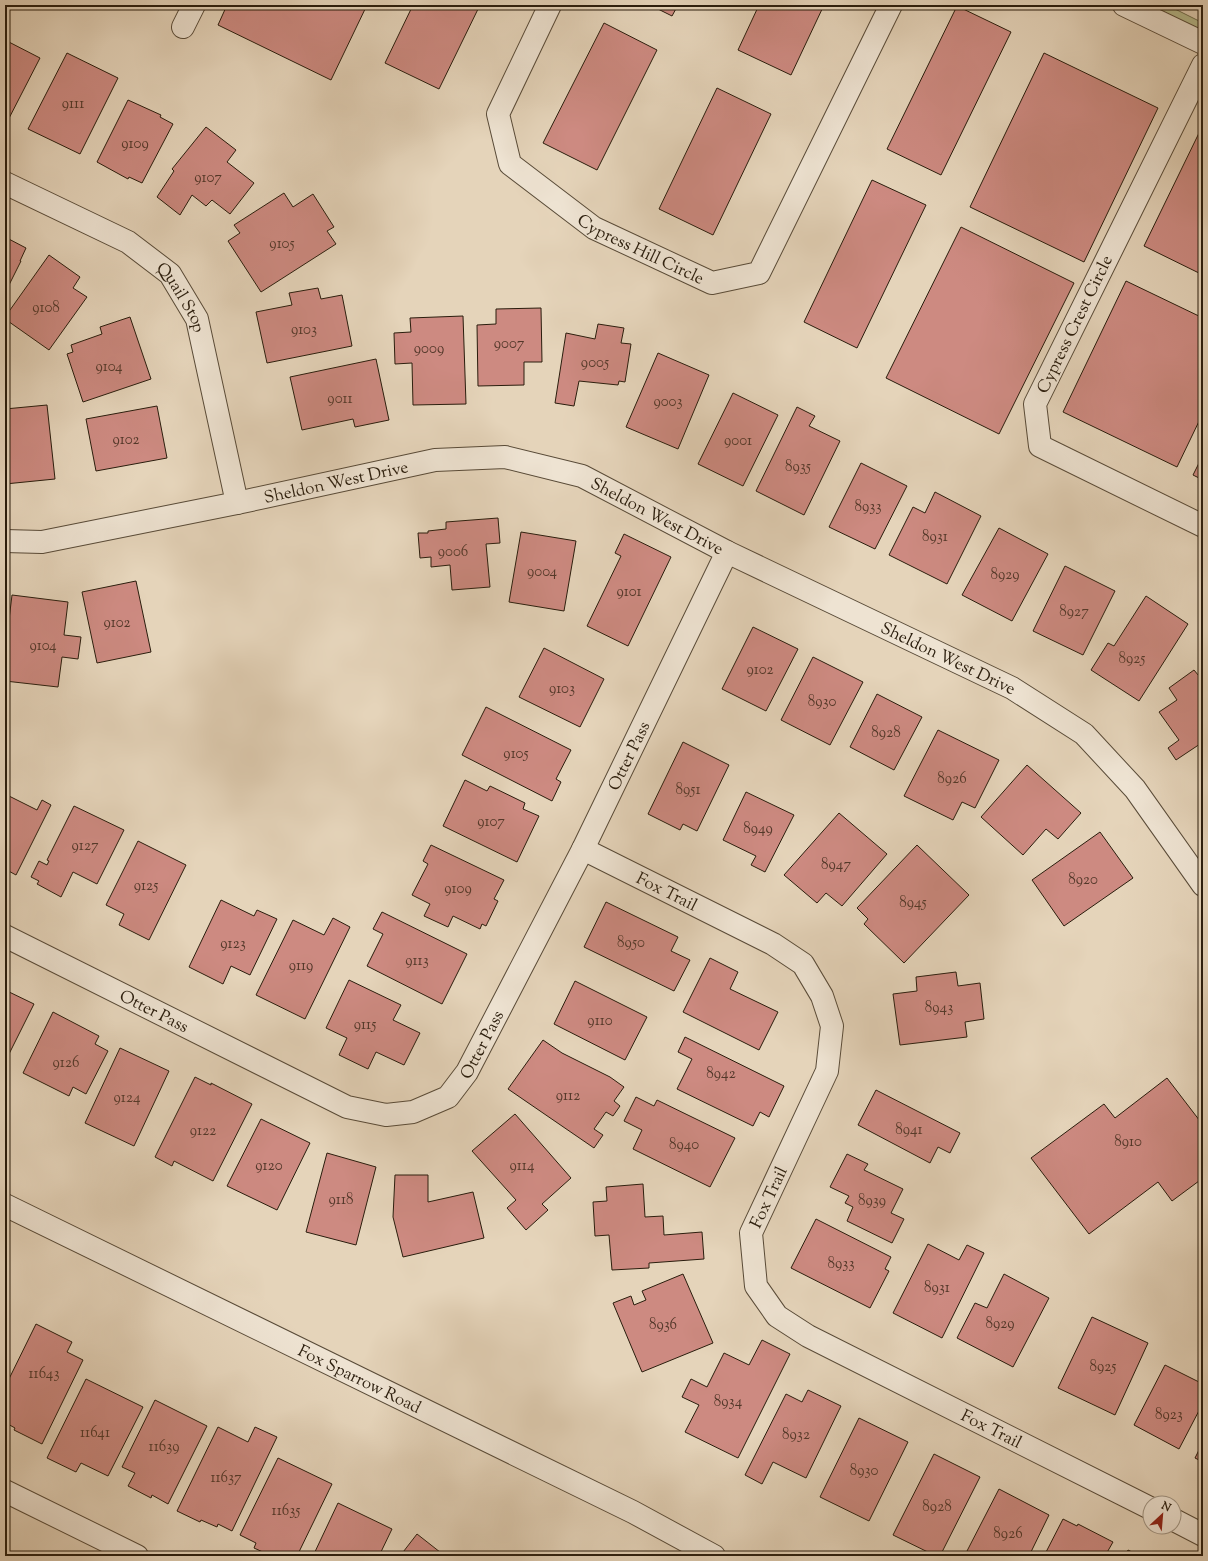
<svg xmlns="http://www.w3.org/2000/svg" width="1208" height="1561" viewBox="0 0 1208 1561" font-family="'Sorts Mill Goudy',serif">
	<style>
		.green { fill: #b7bc8e; stroke: #706c4e }
		.building { fill: #cd8a81; stroke: #2a1d0d }
		.lines { fill: none; stroke-linecap: round; stroke-linejoin: round }
		.minor-casing { stroke: #594b38; stroke-width: 24 }
		.minor { stroke: #eee3d2; stroke-width: 22 }
		.labels { text-anchor: middle; stroke-width: 3.5; stroke-linejoin: round; paint-order: stroke }
		.number-label { font-size: 15px; fill: #53382a }
		.street-label { font-size: 17px; fill: #2a1d0d; stroke: #eee3d2 }
	</style>
	<rect width="100%" height="100%" fill="#e5d4ba"/>
	<filter id="stains"><feTurbulence type="fractalNoise" baseFrequency=".005" numOctaves="4"/><feColorMatrix values="0 0 0 0 .2 0 0 0 0 .09 0 0 0 0 .02 0 0 0 .5 -.17"/></filter>
	<radialGradient id="worn" r=".72"><stop offset=".6" stop-color="#630" stop-opacity="0"/><stop offset="1" stop-color="#630" stop-opacity=".3"/></radialGradient>
	<path class="green" d="M1150 5H1167L1203 23V31Z"/>
	<g class="building">
		<path d="M227 5H367L331 80 218 25Z"/>
		<path d="M413 5H480L439 89 385 63Z"/>
		<path d="M650 5H678L672 16Z"/>
		<path d="M759 5H824L791 75 738 50Z"/>
		<path d="M957 6 1011 32 941 175 887 149Z"/>
		<path d="M604 23 657 50 597 170 543 143Z"/>
		<path d="M5 40 40 58 5 126Z"/>
		<path d="M67 53 118 78 80 154 28 129Z"/>
		<path d="M1044 53 1158 108 1084 262 970 207Z"/>
		<path d="M717 88 771 114 713 235 659 209Z"/>
		<path d="M128 100 161 115 160 117 173 124 142 183 129 177 128 179 97 162Z"/>
		<path d="M206 127 236 150 227 162 254 183 230 214 212 200 206 206 192 195 180 215 157 197 174 171 172 169Z"/>
		<path d="M1199 133 1203 135V275L1144 246Z"/>
		<path d="M872 180 926 205 857 348 804 322Z"/>
		<path d="M284 193 293 207 313 194 334 227 327 231 336 244 261 292 228 241 240 233 234 225Z"/>
		<path d="M961 227 1074 283 999 434 886 378Z"/>
		<path d="M5 237 26 248 20 261H21L5 293Z"/>
		<path d="M49 255 80 277 73 288 87 297 49 350 5 319V317Z"/>
		<path d="M1126 281 1203 318V413L1177 467 1063 412Z"/>
		<path d="M318 288 321 299 342 295 352 346 267 363 256 312 292 305 289 293Z"/>
		<path d="M541 308 542 362H524V385L478 386 477 325 496 324V309Z"/>
		<path d="M463 316 466 404 413 405 412 363 395 364 394 333 411 332 410 318Z"/>
		<path d="M130 317 151 379 83 402 67 354 73 352 71 345 102 334 100 327Z"/>
		<path d="M598 324 624 328 621 343 631 344 625 382 619 381 618 385 579 381 574 406 555 403 566 333 595 339Z"/>
		<path d="M658 353 709 375 678 449 626 427Z"/>
		<path d="M376 359 389 420 355 427 353 419 302 430 290 377Z"/>
		<path d="M733 393 778 415 743 486 698 464Z"/>
		<path d="M47 405 55 479 5 484V409Z"/>
		<path d="M157 406 167 458 96 471 86 419Z"/>
		<path d="M797 407 815 416 809 426 840 441 804 515 756 491Z"/>
		<path d="M1203 455V480L1193 475Z"/>
		<path d="M861 463 907 486 875 549 829 527Z"/>
		<path d="M935 492 981 516 947 584 889 555 913 507 925 513Z"/>
		<path d="M498 518 500 543 486 544 490 587 452 590 450 565 431 567V557L420 558 418 533H428V531L446 529V522Z"/>
		<path d="M999 528 1048 554 1012 621 962 595Z"/>
		<path d="M521 532 576 541 564 611 509 602Z"/>
		<path d="M624 534 671 557 628 646 587 626 621 556 615 553Z"/>
		<path d="M1065 566 1115 591 1083 655 1033 631Z"/>
		<path d="M136 581 151 652 97 663 82 592Z"/>
		<path d="M12 595 68 602 64 635 81 637 78 659 62 657 58 687 5 681V653Z"/>
		<path d="M1146 596 1188 624 1139 701 1091 670 1108 643 1114 646Z"/>
		<path d="M753 627 798 649 766 711 722 689Z"/>
		<path d="M544 648 604 679 580 727 519 697Z"/>
		<path d="M813 657 863 682 830 745 781 720Z"/>
		<path d="M1194 670 1203 681V742L1176 760 1168 748 1179 740 1159 712 1177 700 1169 688Z"/>
		<path d="M877 694 922 717 894 770 850 747Z"/>
		<path d="M486 707 571 750 556 779 561 782 552 801 462 755Z"/>
		<path d="M938 730 999 760 975 808 962 802 953 820 904 796Z"/>
		<path d="M683 742 729 765 697 831 683 824 680 830 648 814Z"/>
		<path d="M1027 765 1081 813 1058 839 1046 829 1023 855 981 817Z"/>
		<path d="M465 780 487 791 490 786 525 803 523 809 539 816 517 862 443 826Z"/>
		<path d="M746 792 794 815 765 872 751 865 756 856 723 840Z"/>
		<path d="M5 794 37 810 42 800 51 805 16 875 5 869Z"/>
		<path d="M74 806 124 830 97 884 73 872 61 897 37 884 39 881 31 877 39 861 47 865 49 861 47 860Z"/>
		<path d="M839 813 887 854 842 906 826 893 817 903 784 875Z"/>
		<path d="M1100 832 1133 878 1064 926 1032 880Z"/>
		<path d="M138 841 186 865 149 940 119 925 124 914 106 905Z"/>
		<path d="M431 845 504 880 494 899 498 901 486 926 482 924 480 929 453 916 448 927 424 916 430 904 412 895 428 864 423 861Z"/>
		<path d="M917 845 969 895 904 963 864 924 868 919 857 908Z"/>
		<path d="M221 900 254 916 257 910 277 919 250 975 231 966 223 984 189 967Z"/>
		<path d="M606 902 678 937 671 951 690 960 674 991 584 947Z"/>
		<path d="M382 912 467 954 442 1004 367 966 383 934 373 929Z"/>
		<path d="M333 918 350 927 305 1019 256 995 293 920 324 935Z"/>
		<path d="M710 958 738 972 730 989 778 1012 759 1050 683 1012Z"/>
		<path d="M956 972 958 986 980 983 984 1019 965 1022 967 1037 900 1045 893 994 917 991 916 977Z"/>
		<path d="M349 980 401 1005 393 1020 420 1033 404 1065 376 1052 368 1069 339 1055 347 1038 326 1028Z"/>
		<path d="M575 981 647 1017 625 1060 554 1024Z"/>
		<path d="M5 990 34 1004 5 1062Z"/>
		<path d="M53 1012 99 1036 95 1044 108 1051 86 1094 73 1087 69 1096 23 1073Z"/>
		<path d="M685 1037 784 1086 769 1117 760 1112 753 1126 677 1089 692 1059 678 1052Z"/>
		<path d="M543 1040 562 1053 610 1077 624 1087 614 1101 620 1106 613 1116 606 1112 594 1129 603 1135 594 1148 508 1089Z"/>
		<path d="M120 1048 169 1071 134 1146 85 1123Z"/>
		<path d="M195 1077 211 1085V1083L252 1104 213 1181 174 1161 172 1166 155 1157Z"/>
		<path d="M1167 1078 1203 1125V1178L1172 1201 1158 1182 1089 1234 1031 1158 1104 1104 1115 1118Z"/>
		<path d="M876 1090 960 1133 950 1153 938 1147 930 1163 858 1125Z"/>
		<path d="M636 1097 654 1106 657 1100 735 1138 710 1187 633 1149 642 1130 624 1121Z"/>
		<path d="M515 1114 571 1178 542 1204 548 1210 526 1230 507 1208 516 1200 472 1151Z"/>
		<path d="M261 1119 310 1143 277 1210 227 1186Z"/>
		<path d="M327 1153 376 1167 356 1245 306 1232Z"/>
		<path d="M847 1154 868 1164 864 1170 903 1189 891 1213 904 1219 892 1243 847 1221 853 1207 845 1203 849 1196 830 1187Z"/>
		<path d="M395 1175H428V1202L473 1192 484 1238 403 1257 393 1217Z"/>
		<path d="M643 1184 645 1217 663 1216 664 1235 702 1232 704 1259 649 1263V1268L612 1270 609 1235 595 1236 593 1202 607 1201 606 1187Z"/>
		<path d="M816 1219 891 1257 885 1269 889 1271 870 1308 791 1268Z"/>
		<path d="M928 1244 959 1260 967 1245 984 1253 942 1338 893 1313Z"/>
		<path d="M683 1274 713 1343 642 1372 613 1303 631 1296 634 1305 646 1300 642 1291Z"/>
		<path d="M1004 1274 1049 1298 1013 1367 957 1338 975 1303 987 1308Z"/>
		<path d="M1092 1317 1148 1343 1115 1415 1058 1388Z"/>
		<path d="M36 1324 72 1342 67 1352 83 1360 42 1444 14 1430 15 1428 6 1423 8 1420 5 1418V1387Z"/>
		<path d="M762 1340 790 1354 738 1458 685 1432 699 1405 682 1397 691 1379 707 1387 724 1353 749 1365Z"/>
		<path d="M1165 1365 1203 1384V1403L1179 1449 1134 1425Z"/>
		<path d="M86 1379 143 1407 108 1476 81 1463 76 1472 47 1458Z"/>
		<path d="M808 1390 841 1406 806 1478 773 1462 762 1484 745 1475 786 1394 802 1402Z"/>
		<path d="M155 1400 207 1426 168 1504 152 1495 151 1498 128 1486 135 1473 122 1467Z"/>
		<path d="M859 1418 908 1442 869 1521 820 1497Z"/>
		<path d="M218 1427 248 1442 255 1427 277 1437 232 1531 218 1524 217 1527 201 1520 200 1522 177 1511Z"/>
		<path d="M1203 1442V1462L1195 1458Z"/>
		<path d="M934 1454 980 1477 940 1556H936L893 1535Z"/>
		<path d="M278 1458 332 1484 297 1556H266L264 1555 265 1553 254 1548 256 1543 240 1535Z"/>
		<path d="M999 1489 1049 1515 1029 1556H977L967 1551Z"/>
		<path d="M338 1503 392 1529 379 1556H313Z"/>
		<path d="M1063 1519 1077 1526 1078 1524 1113 1542 1105 1556H1044Z"/>
		<path d="M417 1534 445 1556H400Z"/>
		<path d="M1128 1550 1140 1556H1125Z"/>
	</g>
	<g class="lines">
		<g class="minor-casing">
			<g id="minor">
				<path id="s1" d="M550 5 498 114 510 164 594 228 712 283 759 273 891 5"/>
				<path d="M1124 5 1203 43"/>
				<path d="M183 27 194 5"/>
				<path d="M1203 65 1035 404 1040 446 1203 526"/>
				<path id="s2" d="M5 183 128 242 170 274 197 319 237 503"/>
				<path id="s3" d="M5 541 42 542 237 503 435 460 505 457 582 476 727 552 1012 688 1084 734 1135 789 1203 885"/>
				<path id="s4" d="M583 849 773 944 803 964 822 996 832 1026 827 1071 751 1233 756 1286 777 1316 808 1336 1150 1508"/>
				<path id="s5" d="M5 936 347 1107 386 1115 413 1112 448 1097 467 1072 583 849 727 552"/>
				<path id="s6" d="M5 1205 633 1512 714 1556"/>
				<path d="M5 1491 137 1556"/>
				<path d="M1174 1520 1203 1535"/>
			</g>
		</g>
		<use href="#minor" class="minor"/>
	</g>
	<g class="labels">
		<g class="number-label">
			<text x="73" y="108">9111</text>
			<text x="135" y="148">9109</text>
			<text x="208" y="182">9107</text>
			<text x="282" y="248">9105</text>
			<text x="46" y="312">9108</text>
			<text x="304" y="334">9103</text>
			<text x="509" y="348">9007</text>
			<text x="429" y="353">9009</text>
			<text x="595" y="367">9005</text>
			<text x="109" y="371">9104</text>
			<text x="340" y="403">9011</text>
			<text x="668" y="406">9003</text>
			<text x="126" y="444">9102</text>
			<text x="738" y="445">9001</text>
			<text x="798" y="471">8935</text>
			<text x="868" y="511">8933</text>
			<text x="935" y="541">8931</text>
			<text x="453" y="556">9006</text>
			<text x="542" y="576">9004</text>
			<text x="1005" y="579">8929</text>
			<text x="629" y="596">9101</text>
			<text x="1074" y="616">8927</text>
			<text x="117" y="627">9102</text>
			<text x="43" y="650">9104</text>
			<text x="1132" y="663">8925</text>
			<text x="760" y="674">9102</text>
			<text x="562" y="693">9103</text>
			<text x="822" y="706">8930</text>
			<text x="886" y="737">8928</text>
			<text x="516" y="758">9105</text>
			<text x="952" y="783">8926</text>
			<text x="688" y="794">8951</text>
			<text x="491" y="826">9107</text>
			<text x="758" y="833">8949</text>
			<text x="85" y="850">9127</text>
			<text x="836" y="869">8947</text>
			<text x="1083" y="884">8920</text>
			<text x="146" y="890">9125</text>
			<text x="458" y="893">9109</text>
			<text x="913" y="907">8945</text>
			<text x="631" y="947">8950</text>
			<text x="233" y="948">9123</text>
			<text x="417" y="965">9113</text>
			<text x="301" y="970">9119</text>
			<text x="939" y="1012">8943</text>
			<text x="600" y="1025">9110</text>
			<text x="365" y="1029">9115</text>
			<text x="66" y="1067">9126</text>
			<text x="721" y="1078">8942</text>
			<text x="568" y="1100">9112</text>
			<text x="127" y="1102">9124</text>
			<text x="909" y="1134">8941</text>
			<text x="203" y="1135">9122</text>
			<text x="1128" y="1146">8910</text>
			<text x="684" y="1149">8940</text>
			<text x="269" y="1170">9120</text>
			<text x="522" y="1170">9114</text>
			<text x="341" y="1204">9118</text>
			<text x="872" y="1205">8939</text>
			<text x="841" y="1268">8933</text>
			<text x="937" y="1292">8931</text>
			<text x="1000" y="1328">8929</text>
			<text x="663" y="1329">8936</text>
			<text x="1103" y="1371">8925</text>
			<text x="44" y="1378">11643</text>
			<text x="728" y="1406">8934</text>
			<text x="1169" y="1419">8923</text>
			<text x="95" y="1437">11641</text>
			<text x="796" y="1439">8932</text>
			<text x="164" y="1451">11639</text>
			<text x="864" y="1475">8930</text>
			<text x="226" y="1482">11637</text>
			<text x="937" y="1511">8928</text>
			<text x="286" y="1515">11635</text>
			<text x="1008" y="1538">8926</text>
		</g>
		<g class="street-label">
			<text dy="6" stroke="none"><textPath href="#s1" startOffset="329">Cypress Hill Circle</textPath></text>
			<text dy="6" stroke="none"><textPath href="#s2" startOffset="215">Quail Stop</textPath></text>
			<text transform="translate(1074 324) rotate(-64)" y="6">Cypress Crest Circle</text>
			<text dy="6" stroke="none"><textPath href="#s3" startOffset="337">Sheldon West Drive</textPath></text>
			<text dy="6" stroke="none"><textPath href="#s3" startOffset="673">Sheldon West Drive</textPath></text>
			<text dy="6" stroke="none"><textPath href="#s3" startOffset="997">Sheldon West Drive</textPath></text>
			<text dy="6" stroke="none"><textPath href="#s5" startOffset="874">Otter Pass</textPath></text>
			<text dy="6" stroke="none"><textPath href="#s4" startOffset="94">Fox Trail</textPath></text>
			<text dy="6" stroke="none"><textPath href="#s5" startOffset="167">Otter Pass</textPath></text>
			<text dy="6" stroke="none"><textPath href="#s5" startOffset="550">Otter Pass</textPath></text>
			<text transform="translate(768 1197) rotate(-65)" y="6">Fox Trail</text>
			<text dy="6" stroke="none"><textPath href="#s6" startOffset="395">Fox Sparrow Road</textPath></text>
			<text dy="6" stroke="none"><textPath href="#s4" startOffset="874">Fox Trail</textPath></text>
		</g>
	</g>
	<rect width="1208" height="1561" fill="none" stroke="#e5d4ba" stroke-width="20"/>
	<rect x="6" y="6" width="1196" height="1549" fill="none" stroke="#2a1d0d" stroke-width="2"/>
	<rect x="10" y="10" width="1188" height="1541" fill="none" stroke="#2a1d0d"/>
	<g transform="translate(1162 1515) rotate(26)"><circle r="19" fill="#eee3d2" stroke="#a09483"/>
	<path d="M0-3L7 15L0 10L-7 15Z" fill="#8f2418"/>
	<text y="-6" font-size="11" font-weight="bold" text-anchor="middle" fill="#2a1d0d">N</text>
	</g>
	<rect width="100%" height="100%" filter="url(#stains)"/>
	<rect width="100%" height="100%" fill="url(#worn)"/>
</svg>
